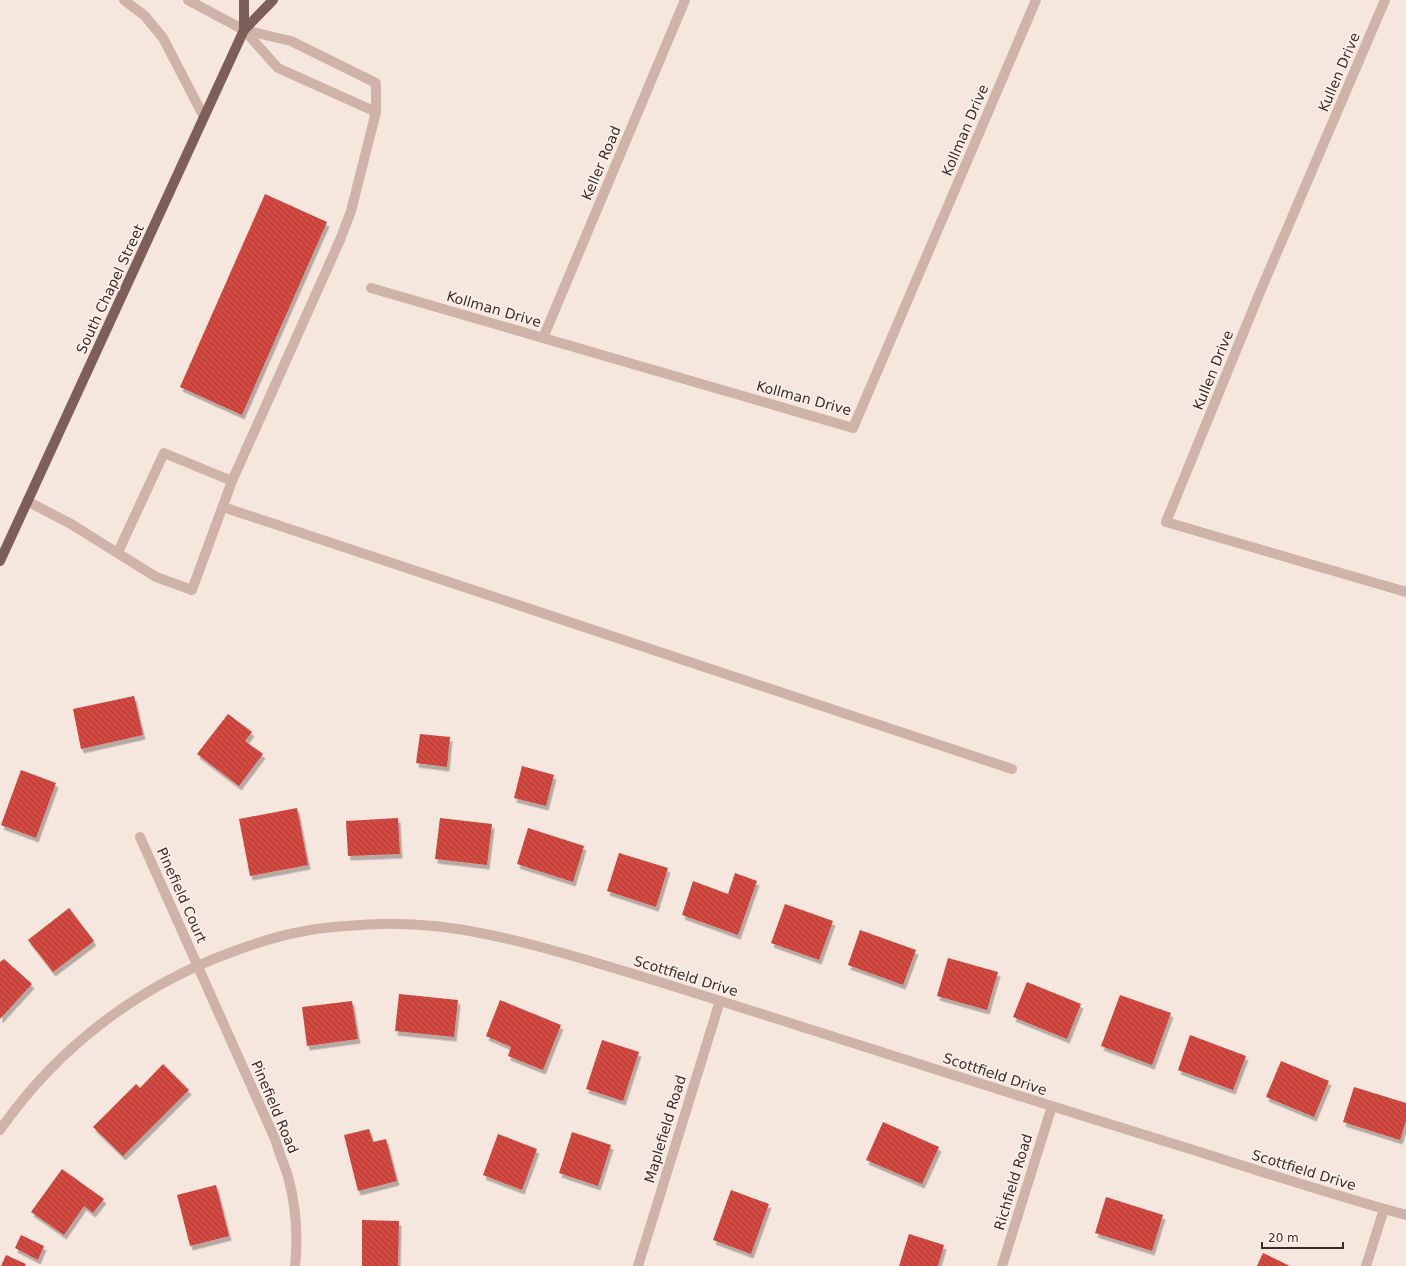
<svg xmlns="http://www.w3.org/2000/svg" width="1406" height="1266" viewBox="0 0 1406 1266" font-family="'DejaVu Sans',sans-serif">
	<style>
		.building { fill: url(#building-back-hatch); filter: url(#shadow) }
		.lines { fill: none; stroke-linecap: round; stroke-linejoin: round }
		.lane { stroke: #cfb3a8; stroke-width: 10 }
		.street { stroke: #cfb3a8; stroke-width: 10 }
		.primary { stroke: #7e5e59; stroke-width: 10 }
		.labels { text-anchor: middle; stroke-width: 3; stroke-linejoin: round; paint-order: stroke }
		.street-label { font-size: 14px; fill: #3b2b29; stroke: #fcf1eb }
	</style>
	<defs>
		<pattern id="building-back-hatch" width="6" height="6" patternUnits="userSpaceOnUse"><rect width="6" height="6" fill="#d14940"/><path d="M-1 5l2 2M0 0l6 6M5-1l2 2" fill="none" stroke="#ab3d36"/></pattern>
		<filter id="shadow"><feDropShadow dx="2.5" dy="4.5" stdDeviation="0" flood-color="#0004"/></filter>
	</defs>
	<rect width="100%" height="100%" fill="#f5e6de"/>
	<g class="building">
		<path d="M265 194 327 222 242 415 180 387Z"/>
		<path d="M134 696 143 735 81 749 73 709Z"/>
		<path d="M228 714 252 732 245 741 263 754 239 786 197 754Z"/>
		<path d="M420 734 450 737 447 767 416 763Z"/>
		<path d="M522 766 554 775 546 806 514 798Z"/>
		<path d="M21 770 56 783 36 838 1 825Z"/>
		<path d="M297 808 308 865 250 876 239 819Z"/>
		<path d="M398 818 400 854 348 856 346 821Z"/>
		<path d="M440 818 492 824 487 865 435 859Z"/>
		<path d="M528 828 584 846 573 882 517 864Z"/>
		<path d="M619 853 668 868 656 907 607 891Z"/>
		<path d="M735 873 757 881 738 935 682 915 693 881 728 894Z"/>
		<path d="M785 904 833 921 819 960 771 943Z"/>
		<path d="M69 908 94 941 53 972 28 940Z"/>
		<path d="M860 930 916 950 903 985 848 965Z"/>
		<path d="M948 958 998 972 987 1010 937 996Z"/>
		<path d="M4 959 32 984 0 1019V962Z"/>
		<path d="M1027 982 1081 1004 1067 1039 1013 1017Z"/>
		<path d="M399 994 458 1000 454 1037 395 1031Z"/>
		<path d="M1120 995 1171 1013 1152 1065 1101 1046Z"/>
		<path d="M500 1000 561 1025 543 1070 508 1056 511 1047 486 1036Z"/>
		<path d="M352 1001 358 1039 307 1046 302 1007Z"/>
		<path d="M1190 1035 1246 1056 1233 1090 1178 1070Z"/>
		<path d="M602 1040 639 1052 623 1101 586 1089Z"/>
		<path d="M1281 1061 1329 1081 1314 1117 1266 1097Z"/>
		<path d="M163 1064 189 1090 123 1156 93 1127 136 1084 140 1088Z"/>
		<path d="M1354 1087 1406 1103V1121L1400 1140 1343 1122Z"/>
		<path d="M883 1122 939 1147 922 1184 866 1160Z"/>
		<path d="M369 1129 373 1142 386 1139 397 1181 358 1191 344 1135Z"/>
		<path d="M572 1132 611 1145 598 1186 559 1173Z"/>
		<path d="M498 1134 537 1149 522 1190 483 1175Z"/>
		<path d="M62 1169 104 1199 93 1213 84 1206 64 1235 31 1212Z"/>
		<path d="M216 1185 229 1236 190 1246 177 1195Z"/>
		<path d="M731 1190 769 1204 751 1254 713 1240Z"/>
		<path d="M1106 1197 1163 1215 1152 1251 1095 1233Z"/>
		<path d="M362 1220 399 1221 398 1266H362Z"/>
		<path d="M909 1234 944 1245 938 1266H899Z"/>
		<path d="M21 1235 44 1246 38 1260 15 1248Z"/>
		<path d="M1263 1253 1290 1266H1257Z"/>
		<path d="M6 1255 26 1264 25 1266H1Z"/>
	</g>
	<g class="lines">
		<g class="lane">
			<path d="M124 0 145 16 163 38 204 117"/>
			<path d="M244 30 278 68 376 112"/>
			<path d="M27 501 71 524 156 577 192 590 232 481 340 240 351 211 376 112V83L291 41 244 30 188 0"/>
			<path d="M223 507 1012 769"/>
			<path d="M118 552 164 453 232 481"/>
		</g>
		<g class="street">
			<path d="M1385 0 1260 292 1166 522 1406 592"/>
			<path d="M371 288 853 428 1036 0"/>
			<path d="M543 338 685 0"/>
			<path d="M140 837 275 1139C279 1153 285 1166 289 1180 296 1208 298 1237 295 1266"/>
			<path d="M0 1130C57 1048 138 986 232 952 256 943 280 935 305 931 330 926 356 925 381 924 452 922 522 941 590 961 649 978 707 997 765 1015 906 1060 1046 1105 1187 1148 1260 1171 1332 1195 1406 1215"/>
			<path d="M638 1266 720 1001"/>
			<path d="M1002 1266 1052 1106"/>
			<path d="M1366 1266 1384 1209"/>
		</g>
		<g class="primary">
			<path d="M244 30V0"/>
			<path d="M0 561 244 30 273 0"/>
		</g>
	</g>
	<g class="labels">
		<g class="street-label">
			<text transform="translate(1339 72) rotate(-67)" y="5">Kullen Drive</text>
			<text transform="translate(965 130) rotate(-67)" y="5">Kollman Drive</text>
			<text transform="translate(601 163) rotate(-67)" y="5">Keller Road</text>
			<text transform="translate(110 289) rotate(-65)" y="5">South Chapel Street</text>
			<text transform="translate(494 309) rotate(16)" y="5">Kollman Drive</text>
			<text transform="translate(1213 370) rotate(-68)" y="5">Kullen Drive</text>
			<text transform="translate(804 398) rotate(15)" y="5">Kollman Drive</text>
			<text transform="translate(182 895) rotate(66)" y="5">Pinefield Court</text>
			<text transform="translate(686 976) rotate(17)" y="5">Scottfield Drive</text>
			<text transform="translate(995 1074) rotate(18)" y="5">Scottfield Drive</text>
			<text transform="translate(275 1107) rotate(67)" y="5">Pinefield Road</text>
			<text transform="translate(665 1129) rotate(-73)" y="5">Maplefield Road</text>
			<text transform="translate(1304 1170) rotate(17)" y="5">Scottfield Drive</text>
			<text transform="translate(1013 1182) rotate(-73)" y="5">Richfield Road</text>
		</g>
	</g>
	<path d="M1262 1242v6h81v-6" fill="none" stroke="#3b2b29" stroke-width="2"/>
	<text x="1268" y="1242" font-size="12" fill="#3b2b29" stroke="#fcf1eb" stroke-width="3" paint-order="stroke">20 m</text>
</svg>
